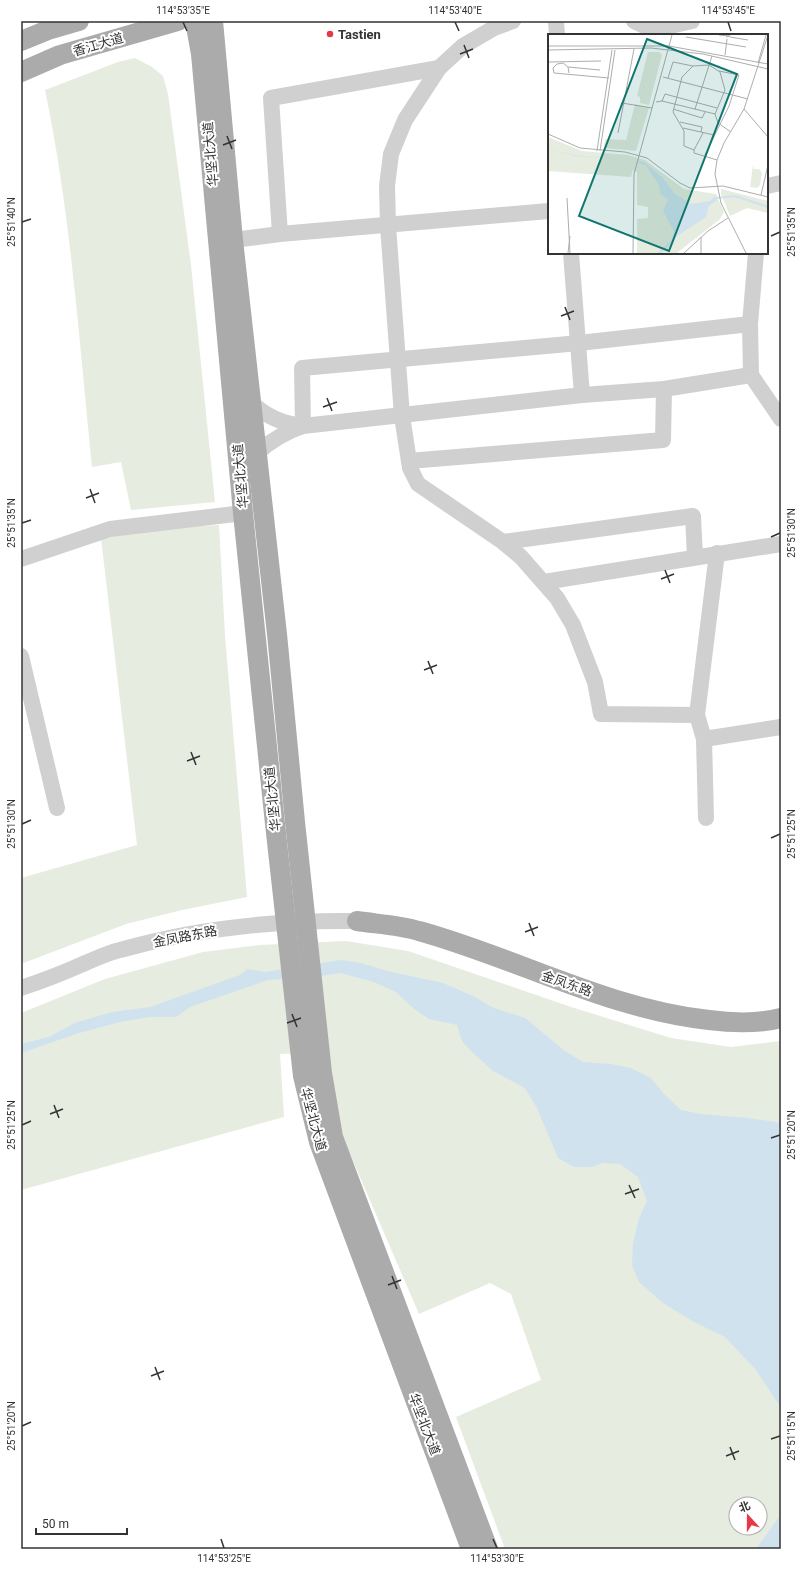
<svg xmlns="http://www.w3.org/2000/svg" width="802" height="1570" viewBox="0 0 802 1570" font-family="Roboto,'Noto Sans SC',sans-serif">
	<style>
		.green { fill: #e6ecdf; fill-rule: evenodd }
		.water { fill: #cfe2ee }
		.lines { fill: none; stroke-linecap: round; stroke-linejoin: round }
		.minor { stroke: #d0d0d0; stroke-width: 16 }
		.major { stroke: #ababab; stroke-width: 20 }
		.ticks { fill: none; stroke: #333; stroke-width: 1.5 }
		.poi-dot { fill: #e63946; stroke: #fff; stroke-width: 1.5 }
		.labels { text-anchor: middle; stroke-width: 4; stroke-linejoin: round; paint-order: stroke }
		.poi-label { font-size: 13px; font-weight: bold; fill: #333; stroke: #fff; text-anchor: start }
		.street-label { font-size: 13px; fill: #333; stroke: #fff }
		.inset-river { fill: none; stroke: #cfe2ee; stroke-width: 2 }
		.inset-road { fill: none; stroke: #adadad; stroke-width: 1 }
		.view { fill: #0f766e; fill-opacity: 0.15; stroke: #0f766e; stroke-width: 2 }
		.inset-edge { fill: none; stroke: #333; stroke-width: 2 }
		.neatline { fill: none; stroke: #333; stroke-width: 1.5 }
		.ticks-label { font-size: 10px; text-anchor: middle; fill: #333 }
	</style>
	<rect width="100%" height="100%" fill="#fff"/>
	<g class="green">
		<path d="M135 58 152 67 163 76 168 94 191 265 215 502 131 510 121 462 92 467C79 341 71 214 45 90L118 62Z"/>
		<path d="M219 525 225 636 247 897 182 910 126 924 21 964V878L137 845 101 538 161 528Z"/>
		<path d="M346 941 408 951 571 1007 671 1038 731 1047 781 1041V1549H505L456 1417 541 1380 511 1294 490 1283 419 1314 335 1119 319 1052 280 1054 284 1117 21 1190V1013L105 979 203 952 259 945ZM736 1504H760V1528H736Z"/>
	</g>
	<g class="water">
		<path d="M341 960 361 963 387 971 443 983 473 996 494 1008 525 1018 565 1051 583 1062 611 1064 631 1068 651 1078 664 1094 681 1110 701 1114 748 1118 781 1123V1408L756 1370 725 1337 694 1322 663 1303 639 1282 632 1265 633 1243 639 1218 647 1201 638 1177 620 1164 603 1163 592 1167H574L558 1158 537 1108 525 1088 493 1071 471 1051 462 1041 457 1025 429 1019 413 1008 396 992 374 982 340 973 322 976 268 980 190 1007 176 1017H150L120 1022 79 1033 21 1053V1044L49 1037 75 1023 112 1012 150 1007 240 975 247 969 265 972Z"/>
		<path d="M781 1510V1549H756L779 1517Z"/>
	</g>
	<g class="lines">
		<g class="minor">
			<path d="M513 21 494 28 463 46 439 68 405 120 391 154 387 186 388 226 402 416 410 468 418 484 503 542 521 557 557 598 573 625 595 682 601 714 697 715 704 739 781 727"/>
			<path d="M556 21 557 35"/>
			<path d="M634 21 661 34"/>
			<path d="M653 30 692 21"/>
			<path d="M767 186 781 183"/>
			<path d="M280 234 271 98 439 68"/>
			<path d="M233 240 280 234 549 211"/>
			<path d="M571 253 582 395"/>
			<path d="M756 253 750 324 751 375 781 419"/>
			<path d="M251 402C266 417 283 424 303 426"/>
			<path d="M303 426 302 368 579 343 750 324"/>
			<path d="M256 454C270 441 285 432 303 426L582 395 664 389 751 375"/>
			<path d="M409 461 663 440 664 389"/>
			<path d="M503 542 693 516 695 557"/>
			<path d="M21 559 110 529 243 513"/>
			<path d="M544 582 781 544"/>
			<path d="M21 656 57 808"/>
			<path d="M697 715 717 553"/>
			<path d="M704 739 706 818"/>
			<path d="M21 988C42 981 63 973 83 964 95 959 107 953 120 950 197 928 277 920 357 921"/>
		</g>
		<g class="major">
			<path d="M195 21 201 54 243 513 275 824 303 1076 319 1142 471 1549"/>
			<path d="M213 21 233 240 277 634 295 822 322 1073 333 1137 488 1549"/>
			<path d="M21 41 48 30 79 21"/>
			<path d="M21 72 60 55 178 21"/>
			<path d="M357 921C377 924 399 925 419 931 517 958 607 1009 709 1020 732 1023 758 1024 781 1018"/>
		</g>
	</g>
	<path class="ticks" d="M183 22 187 31M455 22 459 31M728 22 731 31M464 45 469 58M460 54 473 49M227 136 232 149M223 145 236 140M22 222 31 219M771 236 780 232M565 307 570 320M561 316 574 311M327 398 332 411M323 407 337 402M90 489 95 503M86 498 99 493M22 523 31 520M771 537 780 533M665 570 670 583M661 579 674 574M428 661 433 674M424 670 437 665M191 752 196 765M187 761 200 756M22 824 31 820M771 838 780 834M529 923 534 936M525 932 538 927M292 1014 297 1027M287 1023 301 1018M54 1105 59 1118M50 1114 63 1109M22 1125 31 1121M771 1138 780 1135M629 1185 635 1198M625 1194 639 1189M392 1276 397 1289M388 1285 401 1280M155 1367 160 1380M151 1376 164 1371M22 1426 31 1422M771 1439 780 1436M730 1447 735 1460M726 1456 739 1451M221 1539 224 1548M493 1539 497 1548"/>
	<circle class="poi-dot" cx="330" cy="34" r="4"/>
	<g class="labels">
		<g class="poi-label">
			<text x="338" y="39">Tastien</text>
		</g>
		<g class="street-label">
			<text transform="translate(98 44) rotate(-16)" y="5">香江大道</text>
			<text transform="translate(210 154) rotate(-95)" y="5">华坚北大道</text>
			<text transform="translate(240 476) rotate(-95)" y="5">华坚北大道</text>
			<text transform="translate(272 799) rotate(-96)" y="5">华坚北大道</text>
			<text transform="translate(185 936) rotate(-11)" y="5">金凤路东路</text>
			<text transform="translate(567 983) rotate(19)" y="5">金凤东路</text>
			<text transform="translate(314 1119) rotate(75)" y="5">华坚北大道</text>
			<text transform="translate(425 1424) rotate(69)" y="5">华坚北大道</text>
		</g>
	</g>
	<g transform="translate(548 34)">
		<rect width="220" height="220" fill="#fff"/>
		<path d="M100 18H111L114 21 101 71 92 69V63L89 62ZM87 70 101 74 88 117 56 114 57 105 78 106ZM0 103 34 117 80 121 97 126 136 155 168 160 176 178 172 185 129 219H89V185L100 184V173L89 171V138L85 136 83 143 0 137ZM205 131 206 135H211L214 139 212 151 209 154 202 153ZM173 155 220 167V179L199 174 182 182 173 160Z" fill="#e6ecdf"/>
		<path d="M0 115 25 121 96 128 114 143 127 160 143 170 162 167 167 162 169 166 161 172 158 183 129 202 114 219H109L123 207 126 198 115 177 120 165 112 160 111 151 98 132 87 127 27 122Z" fill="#cfe2ee"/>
		<path class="inset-river" d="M168 164 187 162 220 173"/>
		<path class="inset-road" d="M171 1 182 2 178 3M138 3 198 13M182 3 200 6M0 12H121L220 30M0 16 103 14 155 20 220 35M177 21 179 5M0 28 53 27M210 29 218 1M20 33 52 36M21 39 20 33 15 29 9 30 5 34 6 39 61 44M115 43 200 65M120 44 125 28 145 32M114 67 117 60 169 74M108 68 114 67 167 80M74 69 104 74M125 75 154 84 157 78M147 75 164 22M196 75 220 103M132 88 154 93 153 98M135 94 166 101M70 99 86 15M0 100 32 114 77 118 99 124M146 116 155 99M49 117 64 16M52 117 67 16M157 121 181 72 191 41 171 37M99 124 132 149 142 154 175 152 220 163M169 126 146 119V116L136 112V97L125 78 134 43 145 32 161 31 172 38 177 56 167 80 170 89 183 98M213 161 220 131M19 164 22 219M153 203V219M20 219 22 202M85 219 86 140 124 1M136 219 160 197 180 184M198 219 173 169 167 140 169 126 176 109 196 75 220 1"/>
		<path class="view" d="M99 5 189 40 121 217 31 182Z"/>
		<rect width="220" height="220" class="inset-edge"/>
	</g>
	<rect width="802" height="1570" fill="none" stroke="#ffffff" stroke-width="44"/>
	<g transform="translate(748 1516) rotate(339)"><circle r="19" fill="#ffffff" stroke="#adadad"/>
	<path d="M0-3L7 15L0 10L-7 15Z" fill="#e63946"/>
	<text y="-6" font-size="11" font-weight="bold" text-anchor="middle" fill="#333333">北</text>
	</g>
	<path d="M36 1528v6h91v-6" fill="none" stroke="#333333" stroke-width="2"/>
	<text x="42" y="1528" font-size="12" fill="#333333" stroke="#ffffff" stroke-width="3" paint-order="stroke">50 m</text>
	<rect x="22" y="22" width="758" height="1526" class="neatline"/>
	<g class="ticks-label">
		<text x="183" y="14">114°53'35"E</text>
		<text x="455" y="14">114°53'40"E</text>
		<text x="728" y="14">114°53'45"E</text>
		<text transform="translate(11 222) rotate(-90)" y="4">25°51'40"N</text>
		<text transform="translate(791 232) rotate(-90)" y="4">25°51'35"N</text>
		<text transform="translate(11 523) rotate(-90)" y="4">25°51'35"N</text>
		<text transform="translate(791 533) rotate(-90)" y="4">25°51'30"N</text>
		<text transform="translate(11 824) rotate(-90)" y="4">25°51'30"N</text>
		<text transform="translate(791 834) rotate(-90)" y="4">25°51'25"N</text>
		<text transform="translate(11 1125) rotate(-90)" y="4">25°51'25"N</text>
		<text transform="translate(791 1135) rotate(-90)" y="4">25°51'20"N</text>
		<text transform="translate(11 1426) rotate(-90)" y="4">25°51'20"N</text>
		<text transform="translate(791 1436) rotate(-90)" y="4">25°51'15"N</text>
		<text x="224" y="1562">114°53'25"E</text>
		<text x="497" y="1562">114°53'30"E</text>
	</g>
</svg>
